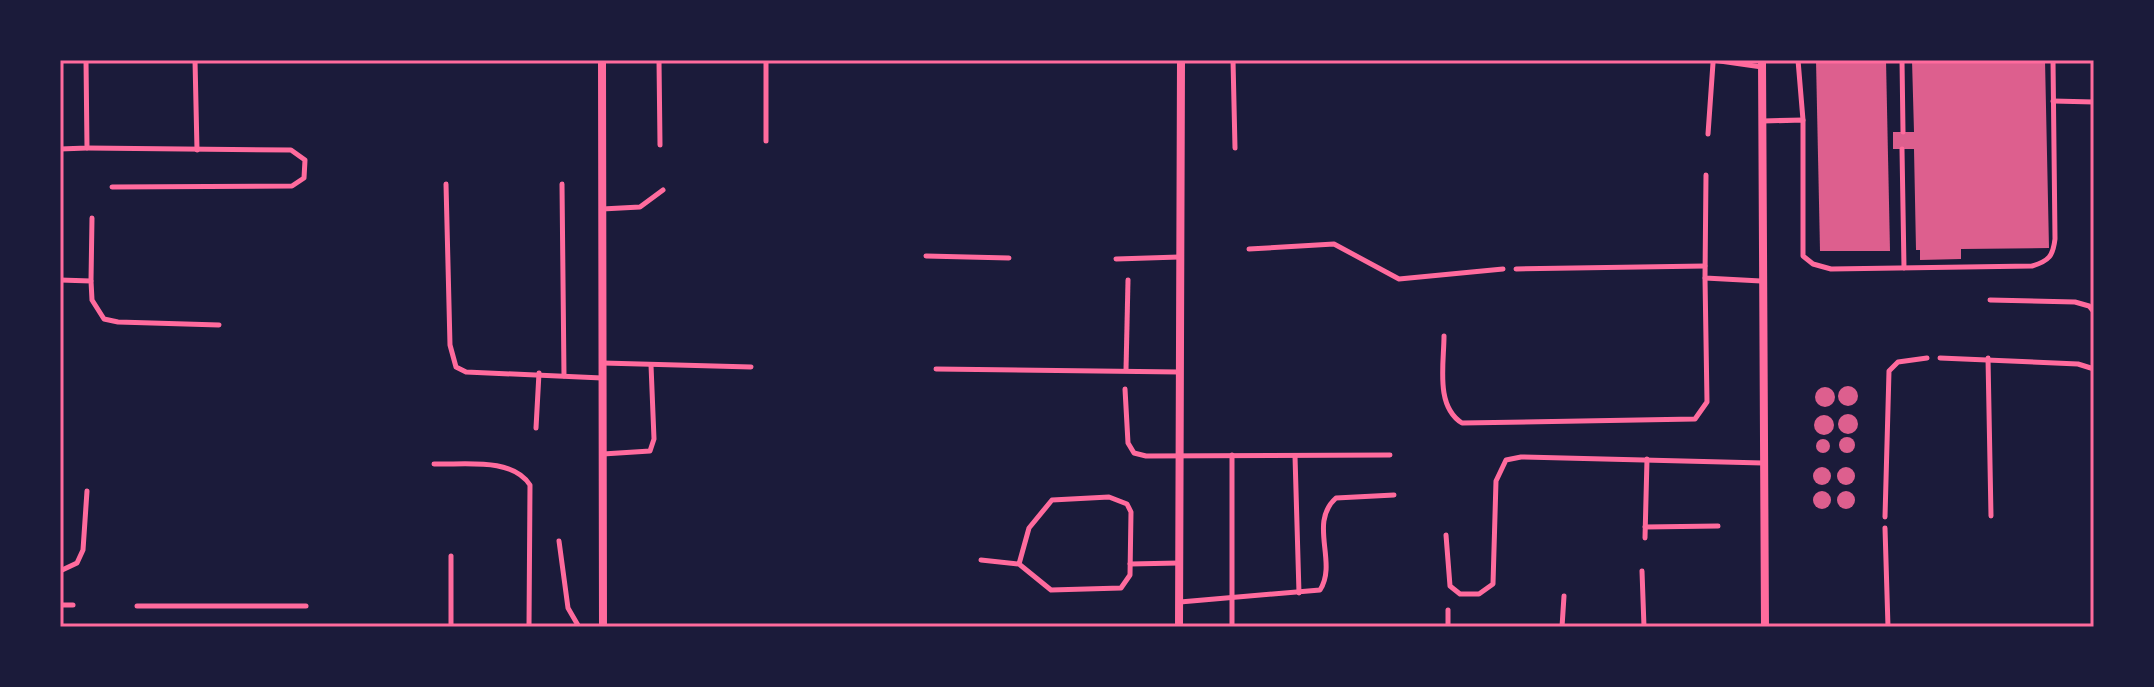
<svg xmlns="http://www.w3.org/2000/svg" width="2154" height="687" viewBox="0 0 2154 687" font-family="'Fira Sans Condensed',sans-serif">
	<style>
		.building { fill: #dd5f8e }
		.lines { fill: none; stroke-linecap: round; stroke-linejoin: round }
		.service { stroke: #ff6b9d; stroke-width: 5 }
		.minor { stroke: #ff6b9d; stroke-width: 8 }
		.neatline { fill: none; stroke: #ff6b9d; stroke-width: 3 }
	</style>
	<rect width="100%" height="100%" fill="#1b1b3a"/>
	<g class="building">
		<path d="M1816 60H1886L1890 251H1820Z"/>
		<path d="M1912 60H2045L2049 248 1961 249V259L1920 260V250H1916L1914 149H1893V132H1914Z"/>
		<circle cx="1848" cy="396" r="10"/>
		<circle cx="1825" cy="397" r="10"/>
		<circle cx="1848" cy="424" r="10"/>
		<circle cx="1824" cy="425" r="10"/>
		<circle cx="1847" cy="445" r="8"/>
		<circle cx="1823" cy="446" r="7"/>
		<circle cx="1846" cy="476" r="9"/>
		<circle cx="1822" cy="476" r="9"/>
		<circle cx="1846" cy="500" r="9"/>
		<circle cx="1822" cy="500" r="9"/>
	</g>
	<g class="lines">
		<g class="service">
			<path d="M195 60 197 150"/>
			<path d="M354 60H358"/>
			<path d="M659 60 660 145"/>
			<path d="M1233 60 1235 148"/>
			<path d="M1713 60 1762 67"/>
			<path d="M1798 60 1803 120"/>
			<path d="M1902 60 1903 132"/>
			<path d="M2053 101 2094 102"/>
			<path d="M1763 121 1803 120V256L1813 264 1831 269 2032 266C2049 261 2053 256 2055 239L2053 60"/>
			<path d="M1708 134 1713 63"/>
			<path d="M766 141V60"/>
			<path d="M87 148 291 150 305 160 304 178 292 186 112 187"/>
			<path d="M60 149 87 148 86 60"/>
			<path d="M1902 149 1904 268"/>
			<path d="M1706 175 1705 278 1761 281"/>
			<path d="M446 184 450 345 456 367 466 372 602 378"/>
			<path d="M562 184 564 376"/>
			<path d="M602 209 640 207 663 190"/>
			<path d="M1249 249 1334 244 1399 279 1503 269"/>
			<path d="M926 256 1009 258"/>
			<path d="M1116 259 1179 257"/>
			<path d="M1516 269 1705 266"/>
			<path d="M60 280 91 281 92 300 104 319 118 322 219 325"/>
			<path d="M91 281 92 218"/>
			<path d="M1990 300 2075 302 2089 306 2094 312"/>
			<path d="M1444 336C1444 364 1435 406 1462 423L1695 419 1707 402 1705 278"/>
			<path d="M1940 358 2078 364 2094 369"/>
			<path d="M1988 358 1991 516"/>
			<path d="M603 363 751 367"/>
			<path d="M936 369 1179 372"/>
			<path d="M1126 370 1128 280"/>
			<path d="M1125 389 1128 443 1134 453 1146 456 1390 455"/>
			<path d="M536 428 539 373"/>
			<path d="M603 454 650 451 654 439 651 365"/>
			<path d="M1232 455V627"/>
			<path d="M1295 456 1299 593"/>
			<path d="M434 464C464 465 512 457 530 485L529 627"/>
			<path d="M1885 517 1889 371 1898 362 1927 358"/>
			<path d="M1645 527 1718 526"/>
			<path d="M1885 528 1888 627"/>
			<path d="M1446 535 1450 586 1460 594H1479L1493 584 1496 481 1506 460 1521 457 1763 463"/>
			<path d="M1645 538 1647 459"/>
			<path d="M559 541 568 608 579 627"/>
			<path d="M981 560 1019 564 1051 590 1121 588 1130 575 1131 512 1127 504 1109 497 1052 500 1029 528 1019 564"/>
			<path d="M1130 564 1179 563"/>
			<path d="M60 571 77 563 83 550 87 491"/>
			<path d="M1642 571 1644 627"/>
			<path d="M1180 602 1320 590C1338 562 1308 523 1336 498L1394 495"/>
			<path d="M60 605H73"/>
			<path d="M137 606H306"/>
			<path d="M1448 610V627"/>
			<path d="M451 627V556"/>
			<path d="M1562 627 1564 596"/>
		</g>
		<g class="minor">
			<path d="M602 60 603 627"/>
			<path d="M1762 60 1765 627"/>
			<path d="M1179 627 1181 60"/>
		</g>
	</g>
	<rect width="2154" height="687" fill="none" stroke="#1b1b3a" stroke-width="124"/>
	<rect x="62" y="62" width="2030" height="563" class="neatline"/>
</svg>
